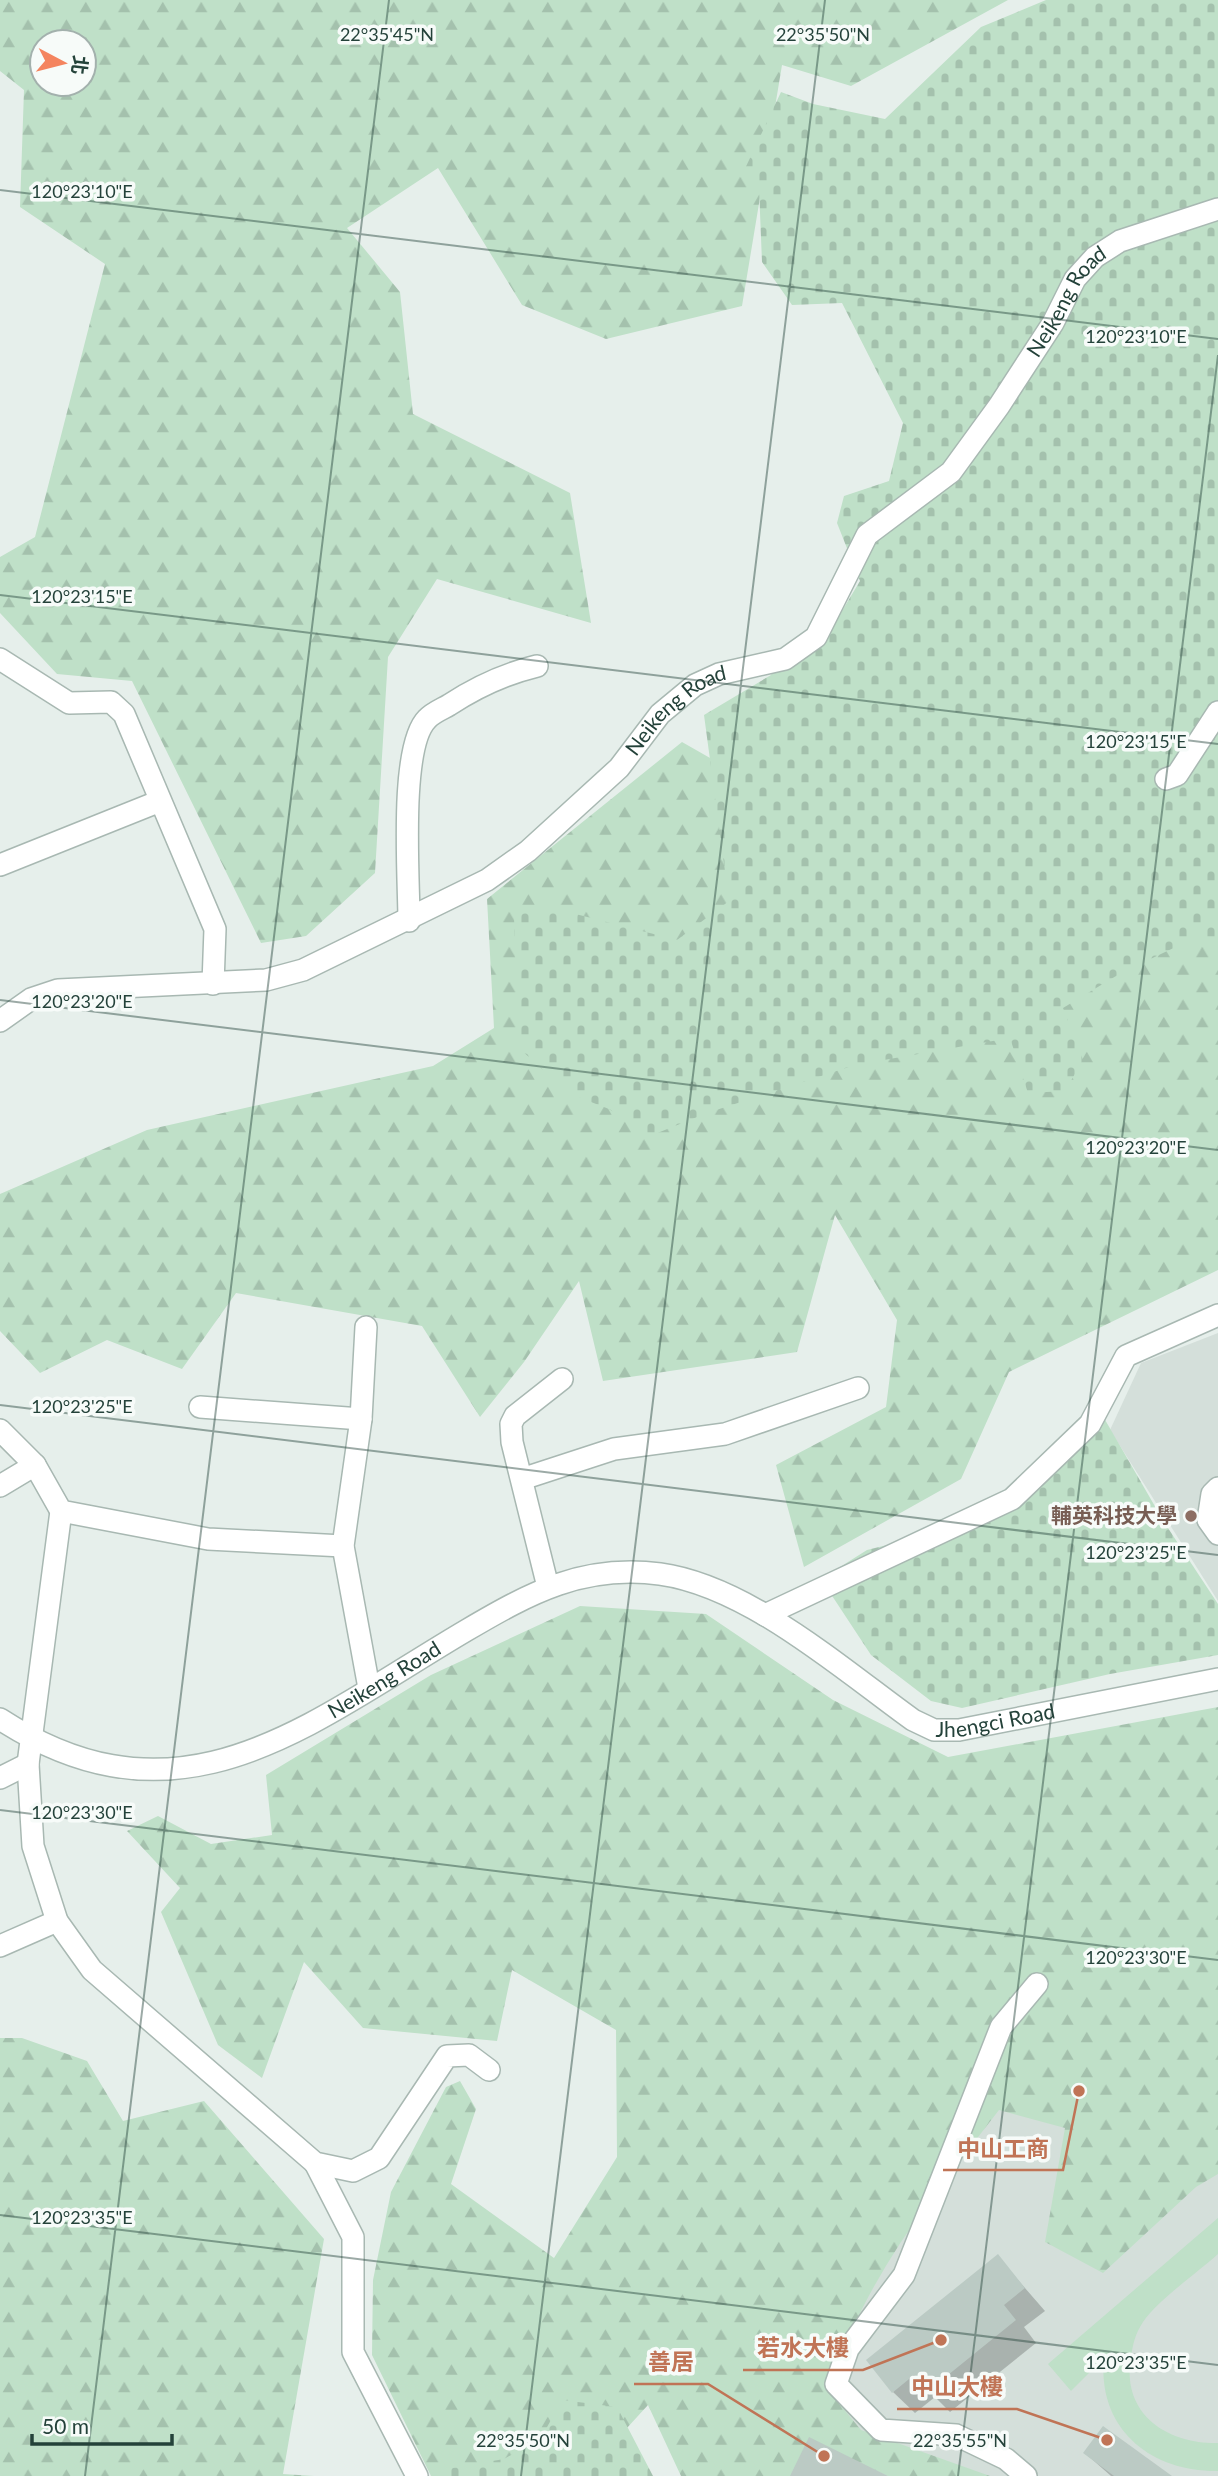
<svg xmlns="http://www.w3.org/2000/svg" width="1218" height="2476" viewBox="0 0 1218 2476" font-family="Lato,'Noto Sans TC',sans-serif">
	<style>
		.built { fill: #d4dfda }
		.forest { fill: url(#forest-firs); fill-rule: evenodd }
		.cemetery { fill: url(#cemetery-stones) }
		.pitch { fill: #bfe0c8 }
		.shadow { fill: #0003 }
		.building { fill: #bbcac4 }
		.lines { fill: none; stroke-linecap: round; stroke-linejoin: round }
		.minor-casing { stroke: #a8b8b2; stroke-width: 24 }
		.minor { stroke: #fff; stroke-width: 21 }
		.ticks { fill: none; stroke: #24423a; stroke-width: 2; stroke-opacity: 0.45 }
		.education-dot { fill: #8d6e63; stroke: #f7fbf9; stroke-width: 2.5 }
		.labels { text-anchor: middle; stroke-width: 7; stroke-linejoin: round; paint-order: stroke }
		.street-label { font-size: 21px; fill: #24423a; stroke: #f7fbf9 }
		.education-label { font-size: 21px; font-weight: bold; fill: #785e54; stroke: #f7fbf9; text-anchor: end }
		.ticks-label { font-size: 18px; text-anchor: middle; fill: #24423a; stroke: #f7fbf9; stroke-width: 7; stroke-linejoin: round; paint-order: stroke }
		.leader { fill: none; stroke: #c07456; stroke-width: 2.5 }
		.callout-dot { fill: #c07456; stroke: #f7fbf9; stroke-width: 2.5 }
		.callout-label { font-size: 23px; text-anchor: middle; font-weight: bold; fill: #c07456; stroke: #f7fbf9; stroke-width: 7; stroke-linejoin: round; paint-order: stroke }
	</style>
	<defs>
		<pattern id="forest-firs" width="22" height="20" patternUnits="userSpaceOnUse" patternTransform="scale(1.75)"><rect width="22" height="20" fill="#bfe0c8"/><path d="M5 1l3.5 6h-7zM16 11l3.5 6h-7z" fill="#a4c1ad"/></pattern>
		<pattern id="cemetery-stones" width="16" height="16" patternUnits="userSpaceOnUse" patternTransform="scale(1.75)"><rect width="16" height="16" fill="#bfe0c8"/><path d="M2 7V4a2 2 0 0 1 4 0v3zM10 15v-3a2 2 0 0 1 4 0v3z" fill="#a4c1ad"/></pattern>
	</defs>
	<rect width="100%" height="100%" fill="#e6efeb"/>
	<g class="built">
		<path d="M1218 1333V1601L1110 1430 1141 1363Z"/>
		<path d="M1218 1807V2476H773L846 2286Z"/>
	</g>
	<g class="forest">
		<path d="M0 0H1008L851 86 782 65 742 306 606 339 522 305 438 168 347 228 400 292 413 414 570 493 591 623 437 579 388 657 375 873 306 936 261 943 132 681 57 674 0 613V557L35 537 105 264 20 207 24 90 0 71ZM42 42H84V84H42Z"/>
		<path d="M682 742 761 787 763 923 537 1008 1218 810V1270L1009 1372 961 1479 804 1567 776 1465 886 1407 897 1320 835 1215 797 1352 603 1381 579 1281 524 1362 480 1417 422 1326 236 1293 182 1369 107 1340 40 1373 0 1331V1194L147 1130 433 1066 494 1028 487 899Z"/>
		<path d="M580 1606 706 1614 833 1700 948 1757 1218 1707V2174L1196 2187 1103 2273 1045 2242 1065 2128 999 2110C927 2203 866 2277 828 2390L861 2430 990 2476H888L826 2449 815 2476H681L648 2405 583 2476H431L372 2355 373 2280 391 2192 446 2087 460 2081 476 2109 451 2184 554 2258 617 2157 616 2030 512 1970 497 2041 363 2028 304 1962 262 2078 218 2045 161 1912 180 1888 127 1831 158 1816 211 1844 272 1835 266 1775 431 1675Z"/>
		<path d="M0 2038H22L87 2061 123 2121 204 2101 324 2239 283 2474 314 2476H0Z"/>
	</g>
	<g class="cemetery">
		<path d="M1046 0H1218V947L1203 934 1121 973 1063 1008 1083 1060 1065 1091 1028 1093 1010 1038 855 1065 707 1113 650 1136 609 1109 568 1093 518 1047 514 914 560 910 677 940 729 901 704 715 771 675 781 652 839 616 860 581 837 523 844 496 889 481 903 423 842 303 792 305 762 262 759 188 742 175 781 92 813 104 885 119 981 27Z"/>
		<path d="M1104 1418 1164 1522 1218 1604V1655L1110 1674 962 1708 931 1701 871 1655 821 1579 867 1550 935 1533 1020 1495Z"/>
		<path d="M562 2400 617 2407 653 2476H443L441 2470 504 2459 541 2438Z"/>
	</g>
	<path class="pitch" d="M1218 2218V2254C1196 2274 1159 2299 1143 2322 1135 2334 1133 2344 1131 2357 1121 2414 1167 2444 1218 2443V2471C1150 2472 1097 2428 1104 2358L1071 2391 1048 2364Z"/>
	<g class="shadow">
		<path d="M998 2257 1045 2311 1024 2327 1036 2343 950 2412 935 2397 915 2413 893 2392Z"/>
		<path d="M1085 2453 1169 2476H1111Z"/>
	</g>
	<g class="building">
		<path d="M998 2254 1025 2288 1004 2305 1016 2320 927 2392 914 2375 892 2393 866 2360Z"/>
		<path d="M1103 2426 1172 2476H1114L1083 2453Z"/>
		<path d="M809 2437 888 2476H790Z"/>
	</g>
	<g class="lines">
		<g class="minor-casing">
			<g id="minor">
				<path d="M0 659 69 703 111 702 124 714 215 929 213 984"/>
				<path d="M1166 779 1177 775 1218 712"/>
				<path d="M0 865 160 801"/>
				<path d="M409 921C409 879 399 747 427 719 432 713 442 709 449 705 478 686 504 674 537 666"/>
				<path id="s1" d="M0 1021 31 999 58 990 266 980 303 970 487 880 528 851 619 768 660 714 695 685 719 674 785 659 816 637 867 535 951 472 999 406 1053 323 1075 279 1095 257 1120 241 1218 209"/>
				<path d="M366 1327 361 1419 343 1546 369 1688"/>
				<path d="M200 1407 361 1419"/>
				<path d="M0 1430 35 1465 61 1511 208 1539 343 1546"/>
				<path d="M522 1479 614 1449 725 1434 858 1388"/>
				<path d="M0 1486 35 1465"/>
				<path d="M1218 1488 1212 1494 1208 1520 1218 1534"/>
				<path d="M61 1511 28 1764 33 1846 57 1921 92 1970 315 2163 353 2171 379 2158 447 2056 469 2055 489 2070"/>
				<path d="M548 1587 512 1442 511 1424 515 1416 562 1379"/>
				<path d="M765 1615 1012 1499 1090 1424 1126 1356 1218 1315"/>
				<path id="s2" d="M0 1719C182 1837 309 1723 467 1630 530 1593 583 1564 660 1574 748 1586 842 1669 913 1720L934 1730H959L1218 1679"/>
				<path d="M0 1778 28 1764"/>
				<path d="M0 1946 57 1921"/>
				<path d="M315 2163 353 2237V2352L417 2476"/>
				<path d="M1026 2476 1006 2459 956 2435 881 2430 836 2384 848 2349 904 2275 1001 2027 1037 1984"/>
			</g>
		</g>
		<use href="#minor" class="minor"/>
	</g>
	<path class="ticks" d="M0 190 1218 339M0 595 1218 744M0 1000 1218 1150M0 1405 1218 1555M0 1810 1218 1960M0 2215 1218 2365M85 2476 389 0M521 2476 825 0M958 2476 1218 355"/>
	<circle class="education-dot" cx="1191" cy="1516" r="7"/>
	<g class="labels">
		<g class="street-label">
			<text dy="7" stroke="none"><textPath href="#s1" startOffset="1362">Neikeng Road</textPath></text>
			<text dy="7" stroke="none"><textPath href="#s1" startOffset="774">Neikeng Road</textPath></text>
			<text dy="7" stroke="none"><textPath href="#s2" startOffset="415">Neikeng Road</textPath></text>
			<text dy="7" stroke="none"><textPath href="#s2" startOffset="1097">Jhengci Road</textPath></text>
		</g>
		<g class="education-label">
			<text x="1177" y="1523">輔英科技大學</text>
		</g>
	</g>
	<g class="ticks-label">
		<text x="387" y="41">22°35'45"N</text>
		<text x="823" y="41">22°35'50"N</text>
		<text x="82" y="198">120°23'10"E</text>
		<text x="1136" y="343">120°23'10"E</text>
		<text x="82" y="603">120°23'15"E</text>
		<text x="1136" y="748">120°23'15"E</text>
		<text x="82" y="1008">120°23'20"E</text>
		<text x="1136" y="1154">120°23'20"E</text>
		<text x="82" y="1413">120°23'25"E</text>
		<text x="1136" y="1559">120°23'25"E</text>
		<text x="82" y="1819">120°23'30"E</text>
		<text x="1136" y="1964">120°23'30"E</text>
		<text x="82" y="2224">120°23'35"E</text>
		<text x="1136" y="2369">120°23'35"E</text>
		<text x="523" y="2447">22°35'50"N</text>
		<text x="960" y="2447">22°35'55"N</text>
	</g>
	<path class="leader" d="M1079 2091L1063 2170H943M941 2340L863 2370H743M824 2456L708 2384H634M1107 2440L1017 2409H897"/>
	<g class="callout-dot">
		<circle cx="1079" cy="2091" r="7"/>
		<circle cx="941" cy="2340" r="7"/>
		<circle cx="824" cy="2456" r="7"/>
		<circle cx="1107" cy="2440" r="7"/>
	</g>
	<g class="callout-label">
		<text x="1003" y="2157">中山工商</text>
		<text x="803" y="2356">若水大樓</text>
		<text x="671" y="2370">善居</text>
		<text x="957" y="2395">中山大樓</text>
	</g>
	<g transform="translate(63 63) rotate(97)"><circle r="33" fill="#f7fbf9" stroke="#a3b1ad" stroke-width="2"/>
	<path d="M0-5L12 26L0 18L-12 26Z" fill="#f4845f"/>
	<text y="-10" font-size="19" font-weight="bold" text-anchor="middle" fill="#24423a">北</text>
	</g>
	<path d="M32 2434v10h140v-10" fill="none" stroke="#24423a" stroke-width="3.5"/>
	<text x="42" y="2434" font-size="21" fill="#24423a" stroke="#f7fbf9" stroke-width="5" paint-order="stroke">50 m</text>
</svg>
